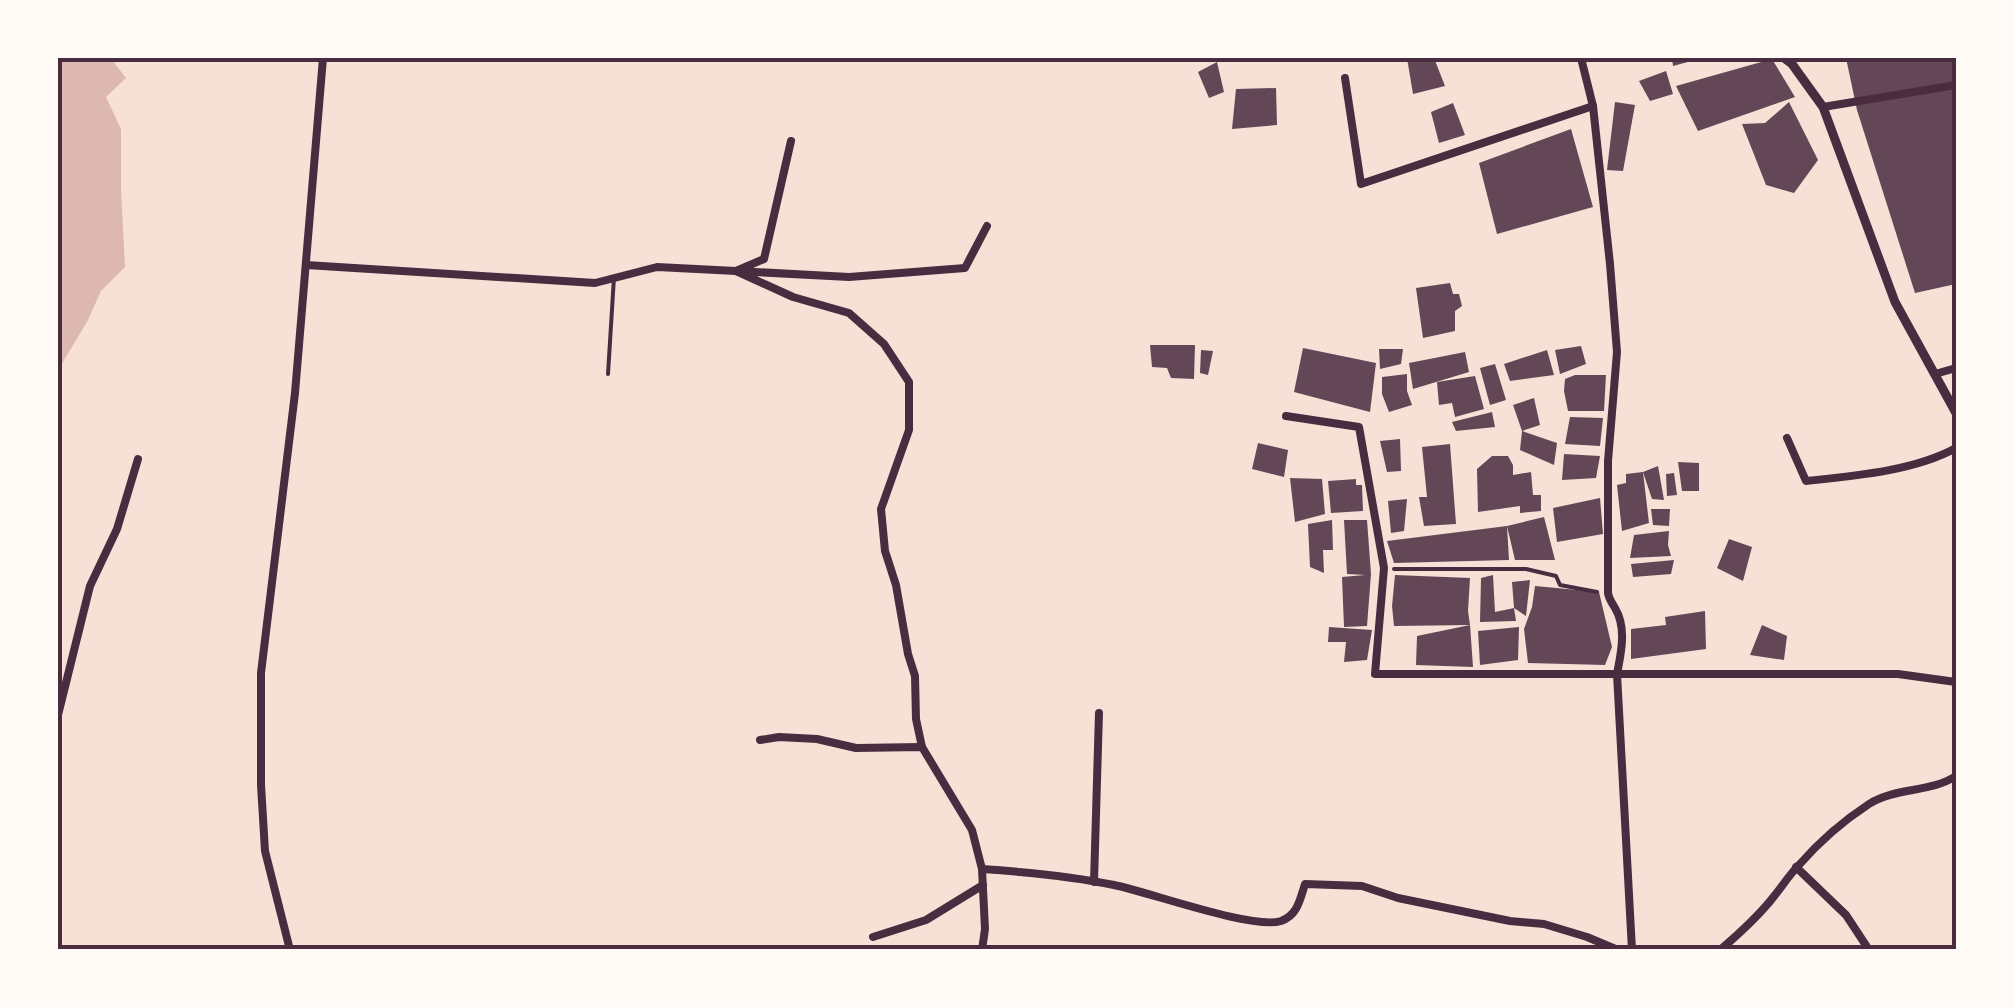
<svg xmlns="http://www.w3.org/2000/svg" width="2014" height="1007" viewBox="0 0 2014 1007" font-family="'Zilla Slab',serif">
	<style>
		.water { fill: #dcb8b0 }
		.building { fill: #644757 }
		.lines { fill: none; stroke-linecap: round; stroke-linejoin: round }
		.path { stroke: #4a2c40; stroke-width: 4 }
		.service { stroke: #4a2c40; stroke-width: 4 }
		.minor { stroke: #4a2c40; stroke-width: 8 }
		.tertiary { stroke: #4a2c40; stroke-width: 9 }
		.neatline { fill: none; stroke: #4a2c40; stroke-width: 4 }
	</style>
	<rect width="100%" height="100%" fill="#f7e1d7"/>
	<path class="water" d="M58 58H114L112 60 126 78 106 97 121 129V191L125 267 101 291 87 322 58 370Z"/>
	<g class="building">
		<path d="M1407 58H1434L1445 86 1413 94Z"/>
		<path d="M1672 58H1699V59L1673 66Z"/>
		<path d="M1846 58H1956V284L1915 293 1857 110Z"/>
		<path d="M1772 59 1795 97 1698 131 1676 86Z"/>
		<path d="M1217 62 1224 92 1209 98 1198 72Z"/>
		<path d="M1666 71 1673 94 1650 101 1639 81Z"/>
		<path d="M1276 88 1277 125 1232 129 1236 89Z"/>
		<path d="M1615 102 1635 105 1623 171 1607 170Z"/>
		<path d="M1789 102 1818 160 1794 193 1766 185 1742 124 1765 123Z"/>
		<path d="M1453 103 1465 135 1439 143 1431 112Z"/>
		<path d="M1571 129 1593 207 1497 234 1479 163Z"/>
		<path d="M1450 283 1453 294H1459L1462 306 1455 311V331L1423 338 1416 288Z"/>
		<path d="M1150 345H1195L1194 379 1171 378 1167 368 1152 367Z"/>
		<path d="M1581 346 1586 364 1560 374 1555 350Z"/>
		<path d="M1303 348 1376 363 1370 412 1294 392Z"/>
		<path d="M1379 349H1403L1401 364 1380 369Z"/>
		<path d="M1201 350 1213 351 1208 375 1200 373Z"/>
		<path d="M1547 350 1554 375 1510 381 1504 364Z"/>
		<path d="M1465 352 1469 372 1413 389 1409 363Z"/>
		<path d="M1495 364 1506 400 1490 405 1480 368Z"/>
		<path d="M1407 374V391L1412 405 1389 412 1382 394V377Z"/>
		<path d="M1575 375H1606L1604 411H1568L1564 391 1565 379Z"/>
		<path d="M1475 376 1484 409 1455 417 1452 403 1439 405 1437 382Z"/>
		<path d="M1534 398 1540 425 1522 431 1513 405Z"/>
		<path d="M1492 412 1495 427 1456 431 1452 422Z"/>
		<path d="M1570 417 1603 418 1600 446 1565 444Z"/>
		<path d="M1522 431 1557 443 1554 465 1520 450Z"/>
		<path d="M1400 439 1401 471 1387 472 1380 441Z"/>
		<path d="M1258 443 1288 450 1284 477 1252 469Z"/>
		<path d="M1450 444 1456 524 1424 526 1419 497H1427L1422 447Z"/>
		<path d="M1564 454 1600 456 1596 478 1562 480Z"/>
		<path d="M1492 456H1508L1513 465V475L1531 472 1533 495H1541V511L1520 513V506L1478 512 1477 469Z"/>
		<path d="M1678 462 1699 463V491H1682Z"/>
		<path d="M1658 466 1664 500 1652 499 1643 472Z"/>
		<path d="M1643 472 1649 523 1622 531 1617 485 1626 483V474Z"/>
		<path d="M1674 473 1677 495 1667 496 1666 474Z"/>
		<path d="M1290 478 1322 479 1325 514 1295 522Z"/>
		<path d="M1356 479V485H1362L1363 511 1331 513 1328 481Z"/>
		<path d="M1600 498 1603 534 1557 542 1553 508Z"/>
		<path d="M1407 499 1404 531 1391 533 1388 501Z"/>
		<path d="M1651 509H1670L1669 526 1653 525Z"/>
		<path d="M1544 517 1555 560H1515L1507 526 1509 560 1394 563 1387 541 1507 526Z"/>
		<path d="M1332 520 1333 550H1323L1324 573 1310 567 1308 524Z"/>
		<path d="M1344 520H1367L1371 574 1367 626 1344 627 1342 577 1365 575 1347 574Z"/>
		<path d="M1669 531 1668 545 1671 556 1630 558 1634 535Z"/>
		<path d="M1729 539 1752 547 1743 581 1717 568Z"/>
		<path d="M1674 560 1671 574 1633 577 1631 564Z"/>
		<path d="M1395 575 1470 578 1468 611 1470 625 1394 626 1392 606Z"/>
		<path d="M1493 575 1495 612 1514 608 1512 582 1530 580 1526 616 1514 608 1516 621 1480 622 1481 578Z"/>
		<path d="M1535 586 1599 592 1612 647 1605 665 1528 663 1524 629 1532 607Z"/>
		<path d="M1705 611 1706 649 1631 659V629L1666 625 1665 617Z"/>
		<path d="M1470 625 1473 667 1416 665 1417 636Z"/>
		<path d="M1762 625 1787 636 1784 660 1750 655Z"/>
		<path d="M1329 627 1372 630 1367 660 1344 662 1346 642H1328Z"/>
		<path d="M1519 627 1518 660 1480 665 1478 631Z"/>
	</g>
	<g class="lines">
		<path class="path" d="M1394 569H1526L1556 576 1560 585 1597 592"/>
		<path class="service" d="M608 374 614 277"/>
		<g class="minor">
			<path d="M1345 78 1361 184 1593 106 1581 58"/>
			<path d="M1593 106 1610 264 1617 352 1608 461V593C1609 599 1612 603 1615 608 1627 628 1621 653 1617 674L1632 950"/>
			<path d="M1823 107 1956 85"/>
			<path d="M306 265 595 283 657 267 736 271 764 259 791 141"/>
			<path d="M1935 374 1956 368"/>
			<path d="M1286 416 1359 427 1384 568 1375 674H1898L1956 682"/>
			<path d="M1787 438 1806 481C1854 476 1914 471 1956 448"/>
			<path d="M58 715 90 586 117 529 138 459"/>
			<path d="M760 740 779 737 817 739 856 748 922 747 972 830 982 869C1026 872 1071 876 1114 885 1149 892 1253 930 1281 921 1298 915 1300 899 1305 884L1362 886 1398 898 1510 921 1544 924 1587 937 1618 950"/>
			<path d="M922 747 916 719 915 676 908 654 896 585 885 551 881 509 909 430V382L884 344 849 313 793 297 736 271 849 277 965 268 987 226"/>
			<path d="M1796 867 1846 915 1869 950"/>
			<path d="M1094 882 1099 713"/>
			<path d="M873 937 926 920 983 885"/>
			<path d="M290 950 265 851 261 785V673L295 393 323 58"/>
			<path d="M982 950 985 929 982 869"/>
			<path d="M1720 950C1740 933 1759 916 1775 895 1783 885 1790 874 1799 865 1819 842 1843 821 1869 804 1896 787 1930 793 1956 776"/>
		</g>
		<path class="tertiary" d="M1784 58 1792 64 1823 107 1895 302 1956 413"/>
	</g>
	<rect width="2014" height="1007" fill="none" stroke="#fffaf5" stroke-width="120"/>
	<rect x="60" y="60" width="1894" height="887" class="neatline"/>
</svg>
